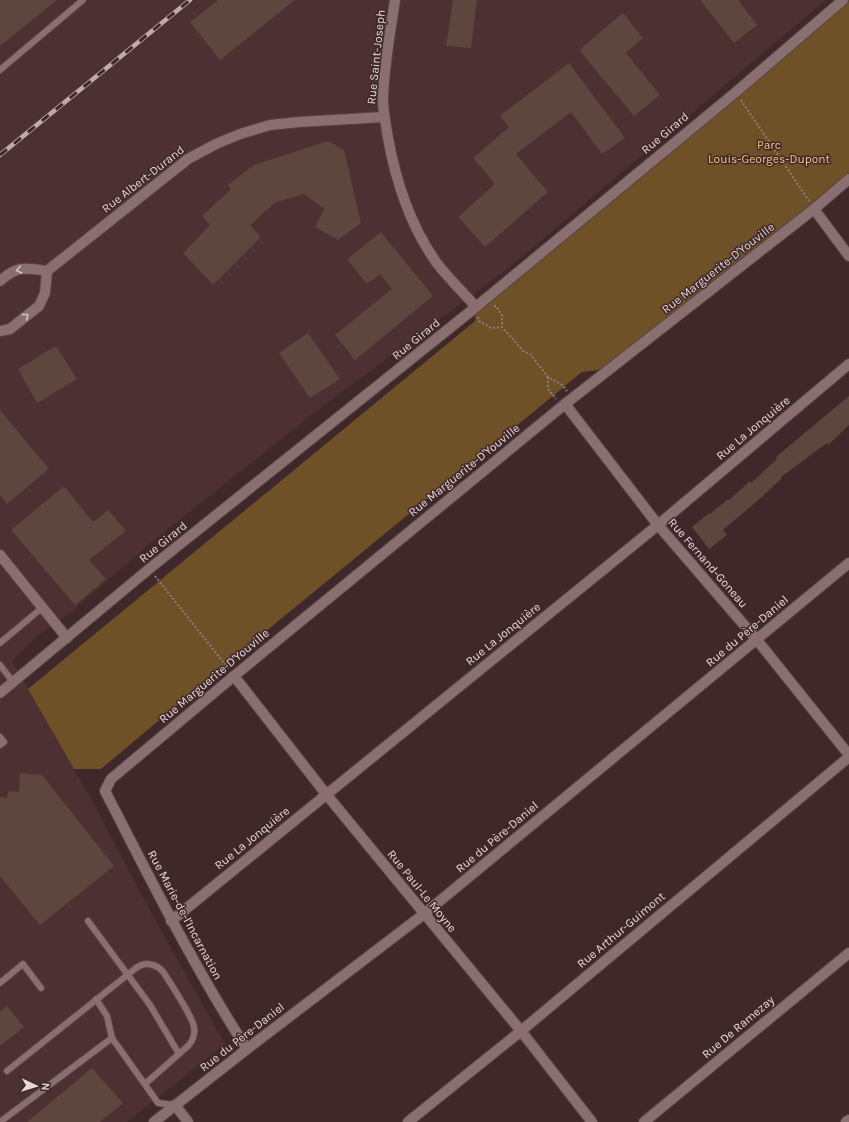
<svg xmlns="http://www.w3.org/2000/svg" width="849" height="1122" viewBox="0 0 849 1122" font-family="Karla,sans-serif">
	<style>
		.built { fill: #4d3032 }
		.green { fill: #6e5127 }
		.building { fill: #5c463d }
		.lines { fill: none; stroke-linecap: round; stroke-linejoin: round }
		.lane-casing { stroke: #574445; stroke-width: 8 }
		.street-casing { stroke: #574445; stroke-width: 12 }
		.path { stroke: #907c7e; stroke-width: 2; stroke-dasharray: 2 2; stroke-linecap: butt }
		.lane { stroke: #8a6f71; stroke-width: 6 }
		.street { stroke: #8a6f71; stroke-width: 10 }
		.rail-casing { stroke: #beacad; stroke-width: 4.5 }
		.rail { stroke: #3f282a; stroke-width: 3; stroke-dasharray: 9; stroke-linecap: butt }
		.oneway { stroke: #d4c2c3 }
		.labels { text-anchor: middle; stroke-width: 3; stroke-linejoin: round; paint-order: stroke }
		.street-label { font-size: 12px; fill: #e7d7d8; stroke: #3f282a }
		.park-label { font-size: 12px; fill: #fdc77d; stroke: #3f282a }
	</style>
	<rect width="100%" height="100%" fill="#3f282a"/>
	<path class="built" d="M0 0H826L506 270 314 413 153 541 73 611 40 634 12 661 89 795 154 918 225 1044 127 1122H0Z"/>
	<path class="green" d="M837 0H849V179L620 367 582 372 237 655 101 769H74L28 689 475 321 476 307Z"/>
	<g class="building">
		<path d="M0 0H57L0 46Z"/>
		<path d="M218 0H295L220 60 190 22Z"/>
		<path d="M453 0H477L471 48 446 46Z"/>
		<path d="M700 0H738L757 25 734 43Z"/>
		<path d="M623 13 643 38 626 53 660 95 634 116 579 50Z"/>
		<path d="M569 63 625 138 602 154 571 112 516 154 548 192 485 247 458 217 495 184 473 158 509 127 500 116Z"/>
		<path d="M328 141 344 150 361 223 338 240 315 227 324 209 304 194 276 202 250 225 261 237 213 285 183 253 210 225 202 216 231 189 228 185 254 165Z"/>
		<path d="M381 232 433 296 355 360 335 335 392 289 380 274 367 284 347 259Z"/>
		<path d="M308 333 340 379 310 398 279 353Z"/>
		<path d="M56 346 77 379 37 403 18 369Z"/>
		<path d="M849 396V425L828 445 827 443 781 477 782 478 763 496 723 530 727 535 709 549 692 527 709 513 710 514 728 499 729 500 750 481 751 483 777 459 776 457Z"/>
		<path d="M0 410 49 469 7 504 0 495Z"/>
		<path d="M64 486 93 522 108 510 126 531 89 560 106 579 75 605 11 530Z"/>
		<path d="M20 773 42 775 114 866 40 925 0 876V797L7 798 8 791 19 792Z"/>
		<path d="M7 1006 24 1027 0 1046V1012Z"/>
		<path d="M92 1068 123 1103 100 1122H27Z"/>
	</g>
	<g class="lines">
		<g class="lane-casing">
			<g id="lane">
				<path d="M0 70 83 0"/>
				<path d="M0 643 43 607"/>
				<path d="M0 665 13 682"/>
				<path d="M0 737 4 742 0 745"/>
				<path d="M88 921 150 1005 179 1054"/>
				<path d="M0 983 23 964 41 988"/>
				<path d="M96 999 107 1016 112 1038"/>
				<path d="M7 1071 136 968C146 961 157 964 164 973 171 985 192 1015 194 1027 195 1033 193 1040 189 1045L145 1084"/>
				<path d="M0 1122 112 1038 158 1103 175 1105"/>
			</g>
		</g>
		<g class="street-casing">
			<g id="street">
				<path d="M395 0C390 33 384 66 383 99 383 112 386 125 388 138 396 182 410 225 436 262 448 278 463 292 476 307"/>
				<path d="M814 209 849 256"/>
				<path d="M47 271 188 159 216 144 240 134 270 125 299 122 384 117"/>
				<path d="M0 281C18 265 25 268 47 271L45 293 39 306 10 329 0 331"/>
				<path d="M565 404 658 525 757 640 849 755"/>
				<path d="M0 555 67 638"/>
				<path d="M234 676 326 794 521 1031 592 1122"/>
				<path d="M0 693 149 569 476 307 736 92 843 0"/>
				<path d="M171 921 658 525 849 364"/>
				<path d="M247 1049C193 966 150 878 105 791L111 779 234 676 565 404 814 209 849 179"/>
				<path d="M175 1105 188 1122"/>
				<path d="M154 1122 247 1049 424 914 849 563"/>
				<path d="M408 1122 521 1031 849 757"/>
				<path d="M644 1122 849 953"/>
				<path d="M846 1122 849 1120"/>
			</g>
		</g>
		<g class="path">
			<path d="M741 100 809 201"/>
			<path d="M494 306H496L502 315V327L523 351 530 354 548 377 562 385 567 391"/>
			<path d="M478 317 479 321 491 328 502 327"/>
			<path d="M548 377V389L556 399"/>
			<path d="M155 576 228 668"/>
		</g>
		<use href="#lane" class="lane"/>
		<use href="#street" class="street"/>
		<g class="rail-casing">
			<path id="rail" d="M0 155 190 0"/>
		</g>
		<use href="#rail" class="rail"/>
	</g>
	<defs><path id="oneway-chevron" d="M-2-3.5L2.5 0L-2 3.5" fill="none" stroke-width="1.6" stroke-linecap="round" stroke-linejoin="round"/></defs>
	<g class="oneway">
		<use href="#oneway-chevron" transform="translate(19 270) rotate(168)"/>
		<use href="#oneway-chevron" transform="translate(26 316) rotate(-39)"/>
	</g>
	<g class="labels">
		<g class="street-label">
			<text transform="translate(376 57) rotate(-84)" y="4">Rue Saint-Joseph</text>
			<text transform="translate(665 133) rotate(-40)" y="4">Rue Girard</text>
			<text transform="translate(143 179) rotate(-38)" y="4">Rue Albert-Durand</text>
			<text transform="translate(718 268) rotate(-38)" y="4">Rue Marguerite-D'Youville</text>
			<text transform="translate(416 339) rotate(-39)" y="4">Rue Girard</text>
			<text transform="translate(753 428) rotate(-40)" y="4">Rue La Jonquière</text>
			<text transform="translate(464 470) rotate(-39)" y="4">Rue Marguerite-D'Youville</text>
			<text transform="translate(163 542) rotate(-39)" y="4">Rue Girard</text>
			<text transform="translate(708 563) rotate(49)" y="4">Rue Fernand-Goneau</text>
			<text transform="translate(747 631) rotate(-40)" y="4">Rue du Père-Daniel</text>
			<text transform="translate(503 634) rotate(-39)" y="4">Rue La Jonquière</text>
			<text transform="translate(214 676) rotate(-40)" y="4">Rue Marguerite-D'Youville</text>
			<text transform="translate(497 837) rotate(-40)" y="4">Rue du Père-Daniel</text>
			<text transform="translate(252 838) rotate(-39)" y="4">Rue La Jonquière</text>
			<text transform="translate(422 891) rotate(51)" y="4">Rue Paul-Le Moyne</text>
			<text transform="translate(185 915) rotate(62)" y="4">Rue Marie-de-l'Incarnation</text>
			<text transform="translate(621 930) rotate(-40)" y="4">Rue Arthur-Guimont</text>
			<text transform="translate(738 1027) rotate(-40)" y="4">Rue De Ramezay</text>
			<text transform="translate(242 1037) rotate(-38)" y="4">Rue du Père-Daniel</text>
		</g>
		<g class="park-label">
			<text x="769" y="149">Parc<tspan x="769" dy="14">Louis-Georges-Dupont</tspan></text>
		</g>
	</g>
	<g transform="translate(36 1086) rotate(94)" stroke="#3f282a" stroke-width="3" paint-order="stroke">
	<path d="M0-3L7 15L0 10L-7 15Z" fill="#e7d7d8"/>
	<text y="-6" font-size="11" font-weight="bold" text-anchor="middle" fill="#e7d7d8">N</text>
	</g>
</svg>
